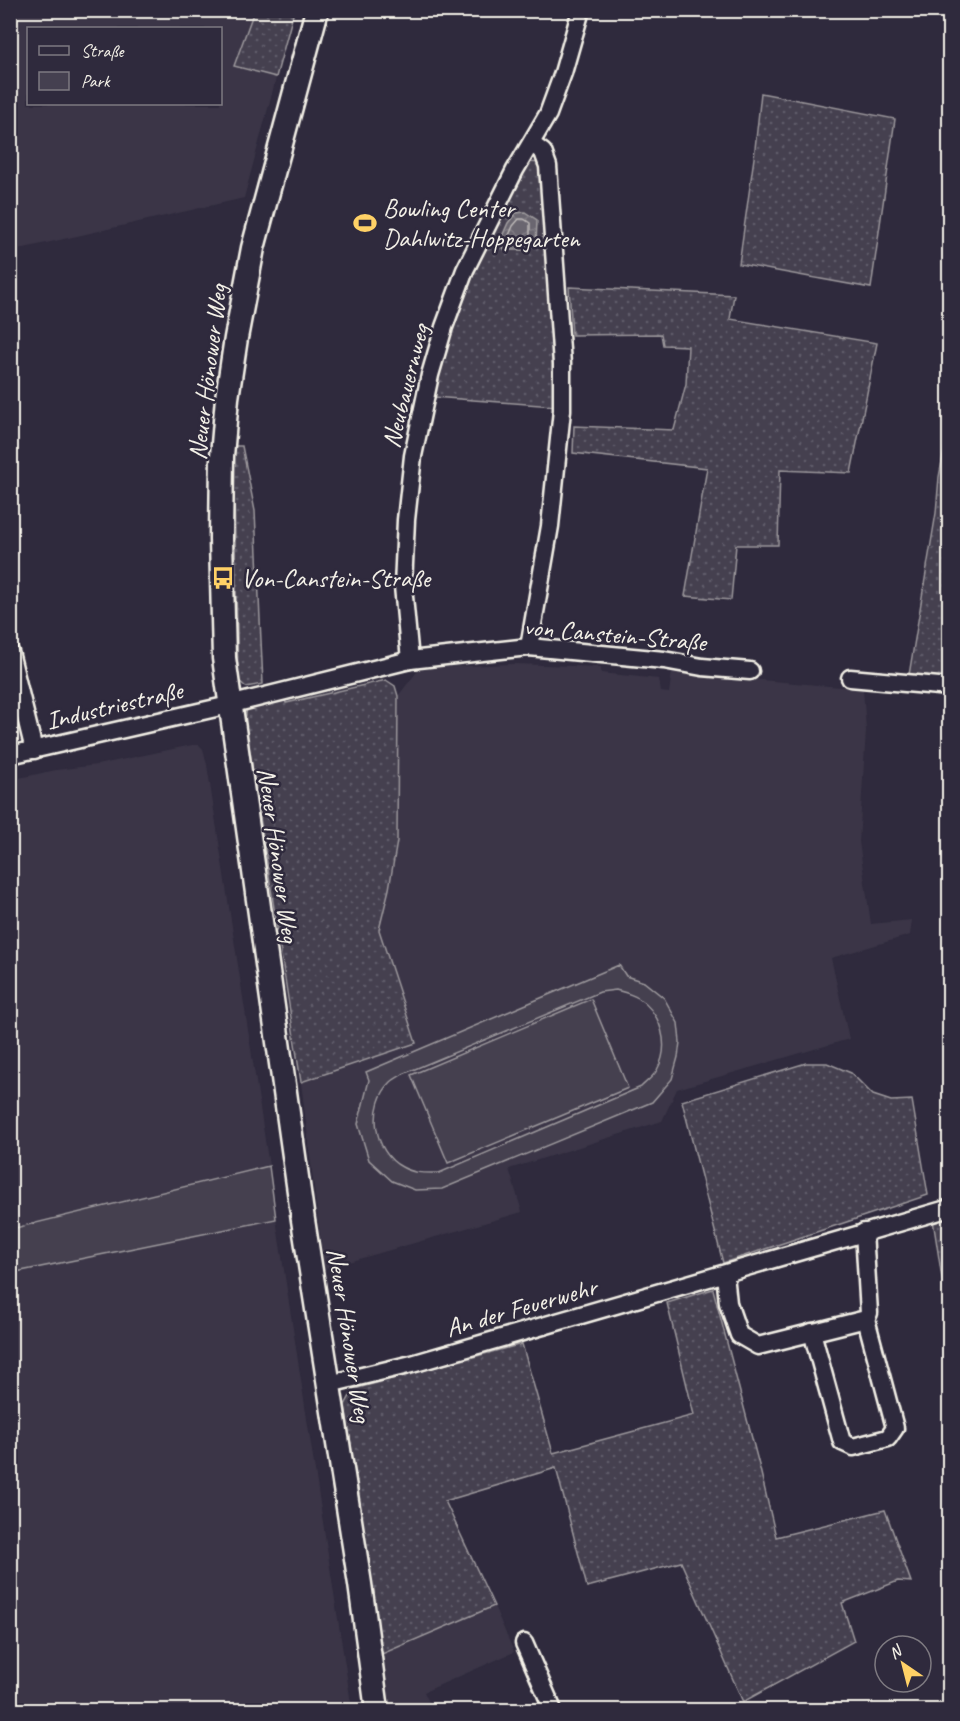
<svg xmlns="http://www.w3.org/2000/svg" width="960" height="1721" viewBox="0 0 960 1721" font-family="Caveat,sans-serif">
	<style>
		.built { fill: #3b3647; fill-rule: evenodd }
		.grass { fill: url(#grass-dots); stroke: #9c989c; stroke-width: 1.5 }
		.park { fill: #454050; stroke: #9c989c; stroke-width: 1.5; fill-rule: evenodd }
		.water { fill: url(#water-waves); stroke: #a19ea0; stroke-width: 1.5 }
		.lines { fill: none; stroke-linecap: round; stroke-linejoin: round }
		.shore { stroke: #bdb9b8; stroke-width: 1.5 }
		.minor-casing { stroke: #f4f1e8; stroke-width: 21 }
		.secondary-casing { stroke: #f4f1e8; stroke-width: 27 }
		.minor { stroke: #2f2a3d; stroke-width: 16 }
		.secondary { stroke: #2f2a3d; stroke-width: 22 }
		.labels { text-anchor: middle; stroke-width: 5; stroke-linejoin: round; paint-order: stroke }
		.poi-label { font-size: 26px; fill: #f4f1e8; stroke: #2f2a3d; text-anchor: start }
		.street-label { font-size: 26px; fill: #f4f1e8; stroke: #2f2a3d }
	</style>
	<defs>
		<pattern id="grass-dots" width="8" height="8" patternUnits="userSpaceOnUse" patternTransform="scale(1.5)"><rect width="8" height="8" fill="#454050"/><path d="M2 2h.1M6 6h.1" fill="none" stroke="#605c69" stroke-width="1.8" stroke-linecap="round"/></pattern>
		<pattern id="water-waves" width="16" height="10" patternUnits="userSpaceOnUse" patternTransform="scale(1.5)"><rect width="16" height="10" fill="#6a6670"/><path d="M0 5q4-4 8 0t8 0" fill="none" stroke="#807c84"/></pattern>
	</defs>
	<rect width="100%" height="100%" fill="#2f2a3d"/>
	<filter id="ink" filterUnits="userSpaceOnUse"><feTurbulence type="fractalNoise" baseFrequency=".0167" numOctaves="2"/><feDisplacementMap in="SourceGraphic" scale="12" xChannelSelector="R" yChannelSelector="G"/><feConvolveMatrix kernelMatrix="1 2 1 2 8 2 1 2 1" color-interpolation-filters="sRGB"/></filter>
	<g filter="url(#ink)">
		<g class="built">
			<path d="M10 11H294L244 198 11 251ZM28 28H220V104H28Z"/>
			<path d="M513 664 601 667V673L659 679 661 692 669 693 672 672 863 689 866 730 859 842 871 924 912 920 910 935 831 958 849 1039 677 1089 662 1121 509 1169 522 1212 324 1269 301 1082 416 1042 379 930 389 889 397 841 398 696 420 668Z"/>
			<path d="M192 745H199L203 749 207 765 269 1166 11 1229 10 780 56 770 97 765Z"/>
			<path d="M276 1219 352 1710H11V1273Z"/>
			<path d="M494 1606 514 1652 424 1692 433 1710H390L382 1654Z"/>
		</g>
		<g class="grass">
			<path d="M254 11H294L276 77 234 66Z"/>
			<path d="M761 93 895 119 871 288 739 264 754 158Z"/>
			<path d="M528 162 541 163 552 316 553 406 433 397 451 324 473 265Z"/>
			<path d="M569 287 734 295 730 319 877 343 851 473 780 470 778 545H736L731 600 685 596 707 468 573 453 574 426 674 430 686 384 688 346 663 345 661 334 572 335Z"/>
			<path d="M949 424V680L909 675 936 513 939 477Z"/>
			<path d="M233 446H242L255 511 263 684 246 687 238 680Z"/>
			<path d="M386 680 395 686 398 696 397 841 389 889 379 930 416 1043 301 1082 245 721 247 707 284 696 286 703Z"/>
			<path d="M806 1063H827L851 1073 873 1095 891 1101 912 1100 928 1195 723 1263 682 1101Z"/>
			<path d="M949 1215V1323L933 1220Z"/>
			<path d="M713 1289 760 1469 776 1537 885 1510 911 1582 898 1581 842 1603 854 1641 743 1702 681 1562 587 1587 556 1468 445 1501 494 1606 382 1654 345 1405 354 1389 522 1344 553 1453 694 1415 667 1303Z"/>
		</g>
		<g class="park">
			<path d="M619 965 626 976 644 982 664 998 678 1023 680 1042 678 1057 672 1079 652 1102 442 1189 415 1190 392 1181 369 1160 358 1124 369 1080 366 1072ZM616 990C623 992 632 994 638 998 661 1013 671 1045 657 1070 654 1076 646 1082 641 1087L439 1173C426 1173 414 1174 402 1167 373 1152 367 1105 391 1082 394 1079 399 1077 403 1074L600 992Z"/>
			<path d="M591 999 628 1088 448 1163 411 1075Z"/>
			<path d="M269 1166 276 1219 11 1273V1229Z"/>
		</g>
		<path class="water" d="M525 212 537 220 536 245 523 250H505L499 243 508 223 516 213Z"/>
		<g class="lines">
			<path class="shore" d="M519 219H524L530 223V240L521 244H508L507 240 513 226Z"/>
			<g class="minor-casing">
				<g id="minor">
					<path d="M529 647 550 526 562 410V364L548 166 543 152 532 144"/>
					<path d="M10 652 34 750"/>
					<path d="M410 660 403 586 406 520 413 456 430 375 444 327 465 270 515 170 548 114 563 73 581 10"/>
					<path d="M850 678 950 687"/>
					<path d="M10 755 229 705 410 660 529 647 664 660 702 667 750 671"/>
					<path d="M725 1274 728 1303 739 1335 758 1346 866 1319 869 1313 864 1232"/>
					<path d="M812 1332 842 1442 853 1447 888 1438 895 1428 866 1319"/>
					<path d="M329 1384 412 1364 950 1208"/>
					<path d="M524 1643 553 1710"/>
				</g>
			</g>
			<g class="secondary-casing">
				<path id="secondary" d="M317 10 253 248 236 338 227 398 222 456 221 539 224 658 303 1220 360 1584 377 1710"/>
			</g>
			<use href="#minor" class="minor"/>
			<use href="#secondary" class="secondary"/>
		</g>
	</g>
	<defs>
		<g id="stadium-bare" transform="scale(1.8)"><path d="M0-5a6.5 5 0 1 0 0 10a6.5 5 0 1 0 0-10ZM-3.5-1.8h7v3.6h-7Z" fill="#ffd166" stroke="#2f2a3d" stroke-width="2.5" paint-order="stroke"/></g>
		<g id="bus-bare" transform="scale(1.8)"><path d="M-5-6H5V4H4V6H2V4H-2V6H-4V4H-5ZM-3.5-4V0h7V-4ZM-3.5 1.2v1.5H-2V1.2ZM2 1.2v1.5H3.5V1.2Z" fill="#ffd166" stroke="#2f2a3d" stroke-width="2.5" paint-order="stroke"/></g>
	</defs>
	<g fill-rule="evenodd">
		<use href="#stadium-bare" x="365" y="223"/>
		<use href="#bus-bare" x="223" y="578"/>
	</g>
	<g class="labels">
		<g class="poi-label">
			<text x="383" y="217">Bowling Center<tspan x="383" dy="30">Dahlwitz-Hoppegarten</tspan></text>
			<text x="241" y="587">Von-Canstein-Straße</text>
		</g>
		<g class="street-label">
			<text transform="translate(207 372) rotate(-83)" y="9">Neuer Hönower Weg</text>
			<text transform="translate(405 386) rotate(-76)" y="9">Neubauernweg</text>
			<text transform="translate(615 634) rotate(5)" y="9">von Canstein-Straße</text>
			<text transform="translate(114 705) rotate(-13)" y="9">Industriestraße</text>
			<text transform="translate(279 855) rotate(82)" y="9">Neuer Hönower Weg</text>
			<text transform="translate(521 1307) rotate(-16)" y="9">An der Feuerwehr</text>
			<text transform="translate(350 1335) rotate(81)" y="9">Neuer Hönower Weg</text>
		</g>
	</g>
	<rect width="960" height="1721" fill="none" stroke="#2f2a3d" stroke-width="36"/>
	<rect x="18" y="18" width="924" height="1685" fill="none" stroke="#f4f1e8" stroke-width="2" filter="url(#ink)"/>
	<rect x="27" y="27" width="195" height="78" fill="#2f2a3d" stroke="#7e7a81" stroke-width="1.5"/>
	<rect x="39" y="46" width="30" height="9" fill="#2f2a3d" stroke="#7e7a81" stroke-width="1.5"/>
	<text x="81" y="57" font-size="18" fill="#f4f1e8">Straße</text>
	<rect x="39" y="72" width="30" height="18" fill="#454050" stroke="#7e7a81" stroke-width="1.5"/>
	<text x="81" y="87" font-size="18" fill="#f4f1e8">Park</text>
	<g transform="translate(903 1664) rotate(325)"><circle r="28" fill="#2f2a3d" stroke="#7e7a81" stroke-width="1.5"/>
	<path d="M0-4.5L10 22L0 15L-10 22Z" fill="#ffd166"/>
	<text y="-9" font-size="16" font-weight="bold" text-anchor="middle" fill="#f4f1e8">N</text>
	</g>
</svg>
